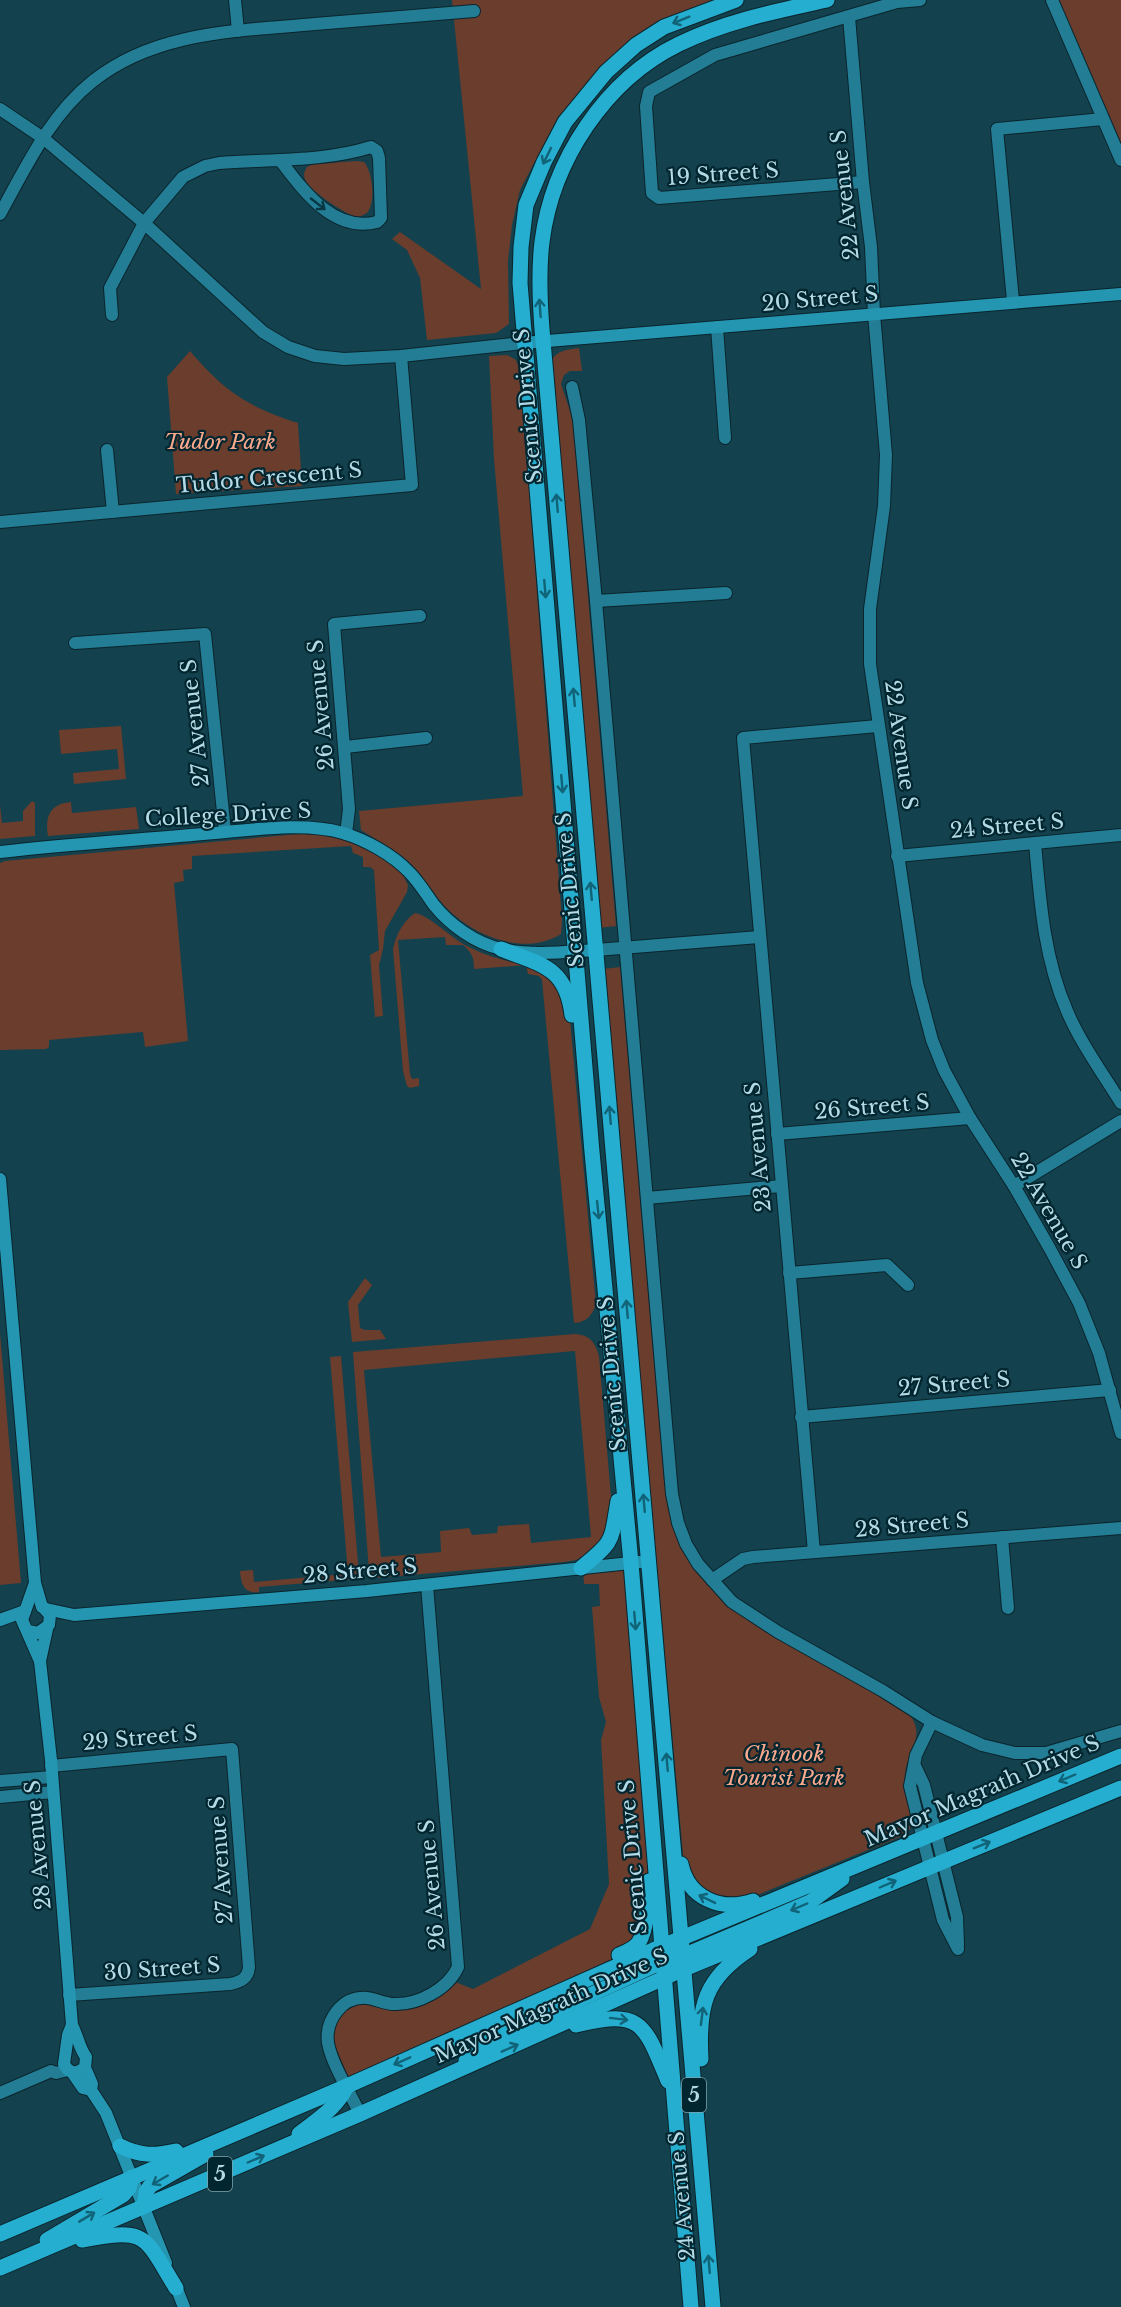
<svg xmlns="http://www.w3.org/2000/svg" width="1121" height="2307" viewBox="0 0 1121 2307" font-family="'Libre Baskerville',serif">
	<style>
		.green { fill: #6a3d2d; fill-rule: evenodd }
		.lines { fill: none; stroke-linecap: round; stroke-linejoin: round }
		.street-casing { stroke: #0a252d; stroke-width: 14 }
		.secondary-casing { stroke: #0a252d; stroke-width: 14 }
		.primary-casing { stroke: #0a252d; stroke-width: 17 }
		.street { stroke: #237d94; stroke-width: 12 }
		.secondary { stroke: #2496b2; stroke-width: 12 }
		.primary { stroke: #25aecf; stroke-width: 15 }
		.oneway { stroke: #116378 }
		.oneway2 { stroke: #083744 }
		.labels { text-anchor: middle; stroke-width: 4.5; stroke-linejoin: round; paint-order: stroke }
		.shield { fill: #012630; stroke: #7ea4af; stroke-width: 1.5 }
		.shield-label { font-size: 20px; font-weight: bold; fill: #b3dae6 }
		.street-label { font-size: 21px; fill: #b3dae6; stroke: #012630 }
		.park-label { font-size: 21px; font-style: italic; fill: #fba88c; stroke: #012630 }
	</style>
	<rect width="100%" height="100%" fill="#13414d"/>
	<g class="green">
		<path d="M452 0H712L645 30 612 57 558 117 520 190 512 225 508 261 509 324 496 333 427 340 420 278 407 250 392 239 400 232 481 289Z"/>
		<path d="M1059 0H1121V143Z"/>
		<path d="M357 161 364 162C373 172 376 203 367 213L357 218C345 213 306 190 304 176 304 172 305 171 307 167L313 164Z"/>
		<path d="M579 348 582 371H570L564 375 561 384 573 420 616 926 599 928 551 361C558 350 566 350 579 348Z"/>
		<path d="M190 351C224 391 248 407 298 423L302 486 176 494 167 377Z"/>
		<path d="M507 355 516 360 520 371 562 920 561 934C522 958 469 934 442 903 432 891 424 877 413 866 399 851 378 841 361 830L359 811 523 796 494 459 489 356Z"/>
		<path d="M121 726 126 779 74 784 73 773 119 769 117 749 61 754 59 730Z"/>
		<path d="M32 801 35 803V836L0 839V805L2 823 23 821V811Z"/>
		<path d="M71 802 72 813 136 807 139 829 48 836C45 817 49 804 71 802Z"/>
		<path d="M320 832 354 842 370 851 389 862 403 875 408 885 407 892 385 931 383 949 379 965 383 1016 375 1017 370 955 379 950 374 870 370 867H363V857L353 853 351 846 192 856V869L183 870 184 881 174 883 188 1041 145 1047 143 1032 49 1040V1047L46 1049 0 1050V863L5 861Z"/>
		<path d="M415 913C427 914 452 938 465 945 490 959 519 963 546 971L569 1009 596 1305C591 1316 587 1322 574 1323L542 980 539 976 528 974 526 965 474 969C474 957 472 953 463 945H446L445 937 398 940 410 1074 412 1079 419 1078V1086L410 1088 407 1086 403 1071 393 949C396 935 403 921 415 913Z"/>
		<path d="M620 967 664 1480C671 1538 687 1567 730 1606L898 1707C907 1713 914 1717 916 1728 919 1742 906 1759 905 1774 903 1791 914 1807 913 1821 913 1824 909 1830 907 1834L745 1900 709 1896 684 1865 603 969Z"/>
		<path d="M365 1278 372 1285 358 1305 360 1328 365 1330H380L386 1339 352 1342 348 1302Z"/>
		<path d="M0 1333 21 1583 0 1585Z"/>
		<path d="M575 1334C590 1335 595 1342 599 1356L613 1520 595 1551 576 1560 564 1562 375 1578 369 1572 353 1352ZM575 1351 591 1537 531 1543 529 1524 498 1526 497 1533 472 1535 469 1528 440 1531 441 1552 381 1557 364 1370Z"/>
		<path d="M341 1356 359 1575 356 1579 259 1587V1592C244 1594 241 1584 240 1571L253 1570 254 1582 345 1574V1564L347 1562 330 1357Z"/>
		<path d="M631 1563 649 1875 634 1947 532 2003 347 2086 333 2059V2016L352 2000 393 2004 453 1981 473 1989 590 1929 609 1884 601 1740 606 1722 599 1697 592 1607 600 1606 599 1584H584L583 1568Z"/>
	</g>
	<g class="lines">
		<g class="street-casing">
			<g id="street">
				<path d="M235 0 238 31"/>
				<path d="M1052 0 1121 160"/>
				<path d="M849 17 863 182 871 247 874 314 886 455 884 506 870 609V664L917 983 932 1040 944 1070 970 1118 1014 1186 1050 1249 1079 1303 1099 1353 1121 1433"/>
				<path d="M0 109 43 138 144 223 263 332 288 347 315 356 344 359 401 356 523 343"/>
				<path d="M863 182 659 198 652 193 646 106 649 92 715 55 897 2 920 0"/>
				<path d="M0 214C26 167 50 115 93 81 156 31 238 31 315 24 368 20 421 15 474 11"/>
				<path d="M1013 301 997 129 1103 119"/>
				<path d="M112 315 110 288 144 223 183 177 205 166 219 163C270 159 323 162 371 147L377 151 379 158 381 218 377 222C333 233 303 190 280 160"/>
				<path d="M717 327 725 438"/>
				<path d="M572 387 579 420 596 601 672 1494 678 1523 686 1544 698 1564 732 1602 778 1632 883 1691 932 1722 982 1745 1015 1753H1046L1121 1731"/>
				<path d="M107 450 113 512"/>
				<path d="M0 522 412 485 401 356"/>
				<path d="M596 601 726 593"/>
				<path d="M75 643 205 634 225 832"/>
				<path d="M345 747 426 738"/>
				<path d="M346 834 349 809 334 624 420 616"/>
				<path d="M1035 843C1040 901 1044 958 1067 1011 1080 1042 1103 1074 1121 1103"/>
				<path d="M897 856 1121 835"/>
				<path d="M596 950 759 937"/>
				<path d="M777 1134 970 1118"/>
				<path d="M1014 1186 1121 1121"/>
				<path d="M647 1198 781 1186"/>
				<path d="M789 1273 887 1265 908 1285"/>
				<path d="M801 1417 1110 1390"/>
				<path d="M1002 1537 1008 1608"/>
				<path d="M814 1552 743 738 878 726"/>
				<path d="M712 1580 743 1559 753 1557 1121 1528"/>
				<path d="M932 1722 916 1755 910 1786 943 1920 958 1949"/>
				<path d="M51 1766 232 1749 249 1967C248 1979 240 1982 230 1984L69 1995"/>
				<path d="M915 1766 924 1785 957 1917 958 1945"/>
				<path d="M0 1781 52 1777"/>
				<path d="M0 1797 53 1792"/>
				<path d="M0 2093 51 2071 56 2073 68 2070"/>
				<path d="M360 2114C351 2094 332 2065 328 2043 325 2020 342 1996 367 1998 376 1999 385 2004 394 2004 418 2005 448 1989 458 1967L427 1585"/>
			</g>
		</g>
		<g class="secondary-casing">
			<g id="secondary">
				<path d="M523 343 1121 294"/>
				<path d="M0 852C68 844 136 840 203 834 246 831 302 821 343 833 366 840 393 855 409 872 419 882 426 894 434 905 450 925 475 943 501 949 532 956 564 952 596 950"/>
				<path d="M0 1179 35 1583 42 1607"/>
				<path d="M35 1583 22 1620 40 1661 51 1760 72 2025C78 2036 79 2048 86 2057L85 2068 92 2084 91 2090 106 2113 166 2263"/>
				<path d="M46 1609 74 1615 367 1591 649 1561"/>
				<path d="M0 1620 25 1611"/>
				<path d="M28 1631 38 1633 49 1625 50 1615 43 1607"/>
				<path d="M40 1661 47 1629"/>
				<path d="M72 2025 68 2035 64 2064 68 2070 75 2073 85 2068"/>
				<path d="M72 2072 83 2088 91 2090"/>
				<path d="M174 2282 184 2307"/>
			</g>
		</g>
		<g class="primary-casing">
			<g id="primary">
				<path d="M501 949C542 965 566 967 572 1015"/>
				<path d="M581 1568C615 1541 611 1541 618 1501"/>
				<path d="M681 1864C688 1898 721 1912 753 1901"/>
				<path d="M619 1955C626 1952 635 1949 639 1942 647 1930 649 1896 649 1881"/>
				<path d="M676 1961 683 1956 810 1902 842 1879"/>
				<path d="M576 2025C642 2009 644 2023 668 2081"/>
				<path d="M701 2059C698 2006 704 1979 750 1949"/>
				<path d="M466 2061 490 2041 653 1966 670 1955"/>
				<path d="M299 2134C318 2119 337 2108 347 2086"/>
				<path d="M120 2146C140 2156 154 2156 176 2151"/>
				<path d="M144 2206 146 2192 150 2186 206 2154"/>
				<path d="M0 2234 347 2086 653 1950 1121 1756"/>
				<path d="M47 2240 123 2195 129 2188 132 2177"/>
				<path d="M82 2240C148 2228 143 2234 176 2288"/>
				<path d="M0 2268 360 2114 684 1969 1121 1788"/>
				<path d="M691 2307 631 1563 592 1152 520 283 521 247 526 205 544 162 565 122 606 72 636 45 664 27 736 0"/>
				<path d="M713 2307 543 341C540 308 538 275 542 242 552 161 605 80 679 44 726 21 777 11 827 0"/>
			</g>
		</g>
		<use href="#street" class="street"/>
		<use href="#secondary" class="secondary"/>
		<use href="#primary" class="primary"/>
	</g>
	<defs><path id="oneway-shaft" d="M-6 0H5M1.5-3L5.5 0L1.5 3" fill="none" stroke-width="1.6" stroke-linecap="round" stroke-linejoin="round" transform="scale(1.5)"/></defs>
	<g class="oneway">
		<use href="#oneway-shaft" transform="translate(681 20) rotate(158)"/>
		<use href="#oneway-shaft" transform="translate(547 156) rotate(116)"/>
		<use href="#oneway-shaft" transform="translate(540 308) rotate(-94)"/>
		<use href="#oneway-shaft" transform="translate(557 503) rotate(-95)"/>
		<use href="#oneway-shaft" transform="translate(545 589) rotate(85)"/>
		<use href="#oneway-shaft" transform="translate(574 697) rotate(-95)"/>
		<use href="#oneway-shaft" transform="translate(562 784) rotate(85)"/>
		<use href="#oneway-shaft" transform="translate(591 891) rotate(-95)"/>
		<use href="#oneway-shaft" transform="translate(610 1115) rotate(-95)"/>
		<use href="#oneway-shaft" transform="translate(598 1210) rotate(84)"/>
		<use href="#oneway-shaft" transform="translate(627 1309) rotate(-95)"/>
		<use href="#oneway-shaft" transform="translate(644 1503) rotate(-95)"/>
		<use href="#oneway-shaft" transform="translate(635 1621) rotate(85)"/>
		<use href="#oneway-shaft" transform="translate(667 1762) rotate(-95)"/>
		<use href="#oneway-shaft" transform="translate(1067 1778) rotate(157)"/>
		<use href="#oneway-shaft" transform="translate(982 1845) rotate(-22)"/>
		<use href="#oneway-shaft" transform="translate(888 1884) rotate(-23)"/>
		<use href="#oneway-shaft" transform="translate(707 1899) rotate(-154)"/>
		<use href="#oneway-shaft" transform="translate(799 1907) rotate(157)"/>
		<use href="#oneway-shaft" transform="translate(702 2016) rotate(-83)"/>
		<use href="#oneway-shaft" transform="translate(619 2019) rotate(7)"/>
		<use href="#oneway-shaft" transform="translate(510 2048) rotate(-24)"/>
		<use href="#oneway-shaft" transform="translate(402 2061) rotate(156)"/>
		<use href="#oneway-shaft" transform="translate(256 2159) rotate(-23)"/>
		<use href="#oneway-shaft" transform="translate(160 2180) rotate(150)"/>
		<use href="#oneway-shaft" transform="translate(87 2217) rotate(-31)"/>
		<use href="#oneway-shaft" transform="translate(709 2264) rotate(-95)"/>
	</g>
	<use class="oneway2" href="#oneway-shaft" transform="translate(318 204) rotate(38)"/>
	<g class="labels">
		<g class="shield">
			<rect x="682" y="2078" width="24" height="34" rx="4.5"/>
			<rect x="208" y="2157" width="24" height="34" rx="4.5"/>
		</g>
		<g class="shield-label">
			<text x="694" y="2102">5</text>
			<text x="220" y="2181">5</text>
		</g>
		<g class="street-label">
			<text transform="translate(723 174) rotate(-4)" y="7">19 Street S</text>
			<text transform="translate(845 195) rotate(-96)" y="7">22 Avenue S</text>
			<text transform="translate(820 299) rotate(-5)" y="7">20 Street S</text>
			<text transform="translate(528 406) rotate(-95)" y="7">Scenic Drive S</text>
			<text transform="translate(269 478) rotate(-5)" y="7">Tudor Crescent S</text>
			<text transform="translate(321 705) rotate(-95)" y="7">26 Avenue S</text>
			<text transform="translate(195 723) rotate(-96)" y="7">27 Avenue S</text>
			<text transform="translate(901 745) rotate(82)" y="7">22 Avenue S</text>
			<text transform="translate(228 815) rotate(-3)" y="7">College Drive S</text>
			<text transform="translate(1007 826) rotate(-5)" y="7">24 Street S</text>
			<text transform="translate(570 890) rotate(-95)" y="7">Scenic Drive S</text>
			<text transform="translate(872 1107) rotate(-5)" y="7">26 Street S</text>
			<text transform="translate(758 1147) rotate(-95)" y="7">23 Avenue S</text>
			<text transform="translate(1049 1211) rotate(60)" y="7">22 Avenue S</text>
			<text transform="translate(612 1374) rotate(-95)" y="7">Scenic Drive S</text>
			<text transform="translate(954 1384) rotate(-5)" y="7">27 Street S</text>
			<text transform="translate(912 1525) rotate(-5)" y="7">28 Street S</text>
			<text transform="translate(360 1571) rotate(-5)" y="7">28 Street S</text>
			<text transform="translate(140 1738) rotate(-5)" y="7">29 Street S</text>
			<text transform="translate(982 1791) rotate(-23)" y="7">Mayor Magrath Drive S</text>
			<text transform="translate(38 1845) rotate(-95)" y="7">28 Avenue S</text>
			<text transform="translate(633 1857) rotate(-95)" y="7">Scenic Drive S</text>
			<text transform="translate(221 1860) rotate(-94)" y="7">27 Avenue S</text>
			<text transform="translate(432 1885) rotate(-95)" y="7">26 Avenue S</text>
			<text transform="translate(162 1969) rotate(-4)" y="7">30 Street S</text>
			<text transform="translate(551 2006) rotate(-24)" y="7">Mayor Magrath Drive S</text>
			<text transform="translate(682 2196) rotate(-95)" y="7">24 Avenue S</text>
		</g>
		<g class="park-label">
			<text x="220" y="449">Tudor Park</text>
			<text x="784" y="1761">Chinook<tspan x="784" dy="24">Tourist Park</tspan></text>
		</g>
	</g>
</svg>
